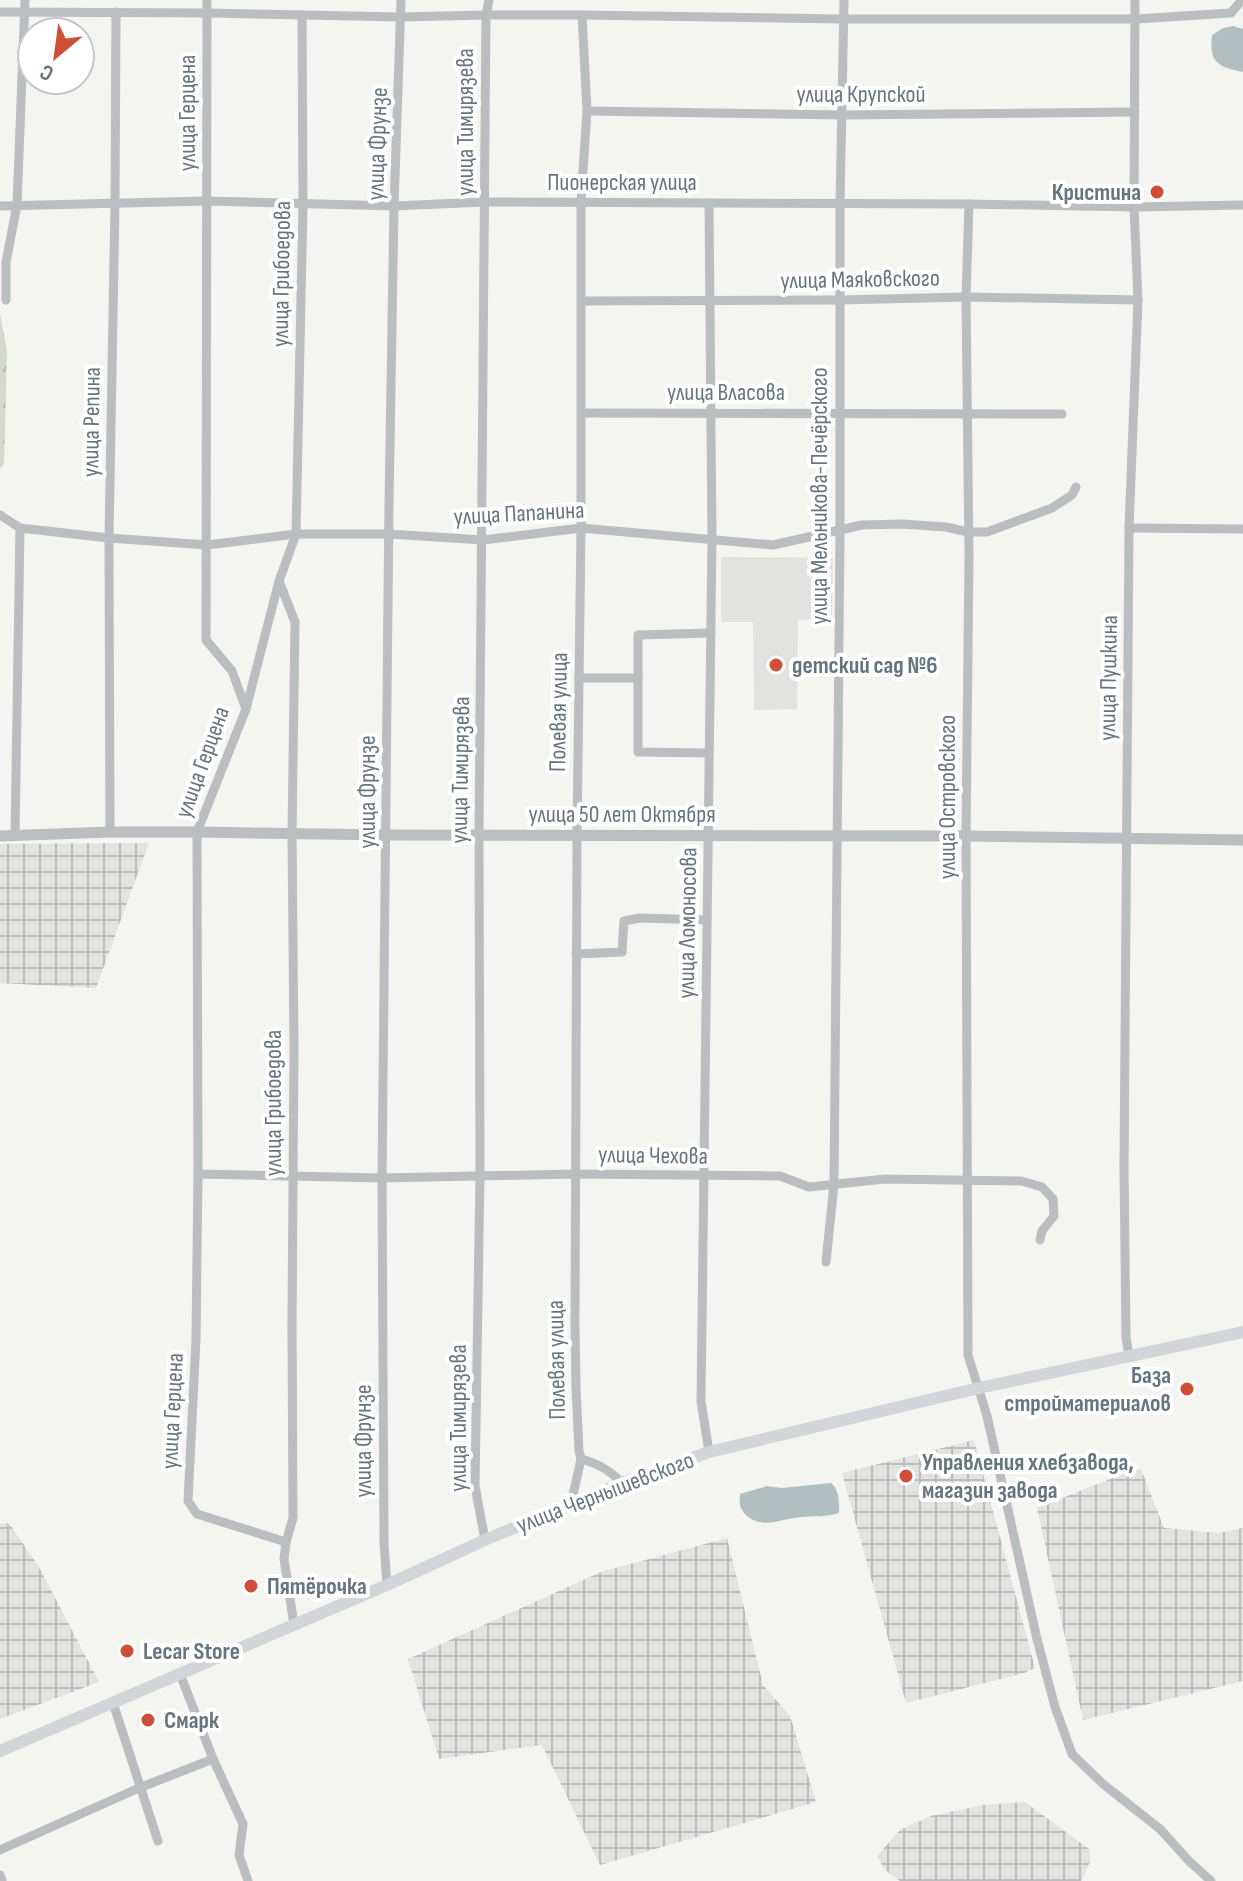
<svg xmlns="http://www.w3.org/2000/svg" width="1243" height="1881" viewBox="0 0 1243 1881" font-family="'Sofia Sans Condensed',sans-serif">
	<style>
		.built { fill: #e2e3e1 }
		.industrial { fill: url(#industrial-grid) }
		.forest { fill: url(#forest-crowns) }
		.water { fill: #b2bfc1 }
		.lines { fill: none; stroke-linecap: round; stroke-linejoin: round }
		.minor { stroke: #babec0; stroke-width: 9 }
		.tertiary { stroke: #babec0; stroke-width: 11 }
		.secondary { stroke: #d2d6d9; stroke-width: 12 }
		.poi-dot { fill: #ce4e37; stroke: #fff; stroke-width: 3 }
		.labels { text-anchor: middle; stroke-width: 8; stroke-linejoin: round; paint-order: stroke }
		.street-label { font-size: 24px; fill: #67767e; stroke: #fff }
		.poi-label { font-size: 24px; font-weight: bold; fill: #67767e; stroke: #fff; text-anchor: start }
	</style>
	<defs>
		<pattern id="industrial-grid" width="8" height="8" patternUnits="userSpaceOnUse" patternTransform="scale(2)"><rect width="8" height="8" fill="#e2e3e1"/><path d="M0 4h8M4 0v8" fill="none" stroke="#bbbdbc"/></pattern>
		<pattern id="forest-crowns" width="20" height="18" patternUnits="userSpaceOnUse" patternTransform="scale(2)"><rect width="20" height="18" fill="#d4d8d1"/><path d="M2 6a3 3 0 1 1 6 0M12 15a3 3 0 1 1 6 0" fill="none" stroke="#b0b4af"/></pattern>
	</defs>
	<rect width="100%" height="100%" fill="#f4f4f1"/>
	<path class="built" d="M721 557 833 558 832 618 798 620 797 709 754 710 753 622H721Z"/>
	<g class="industrial">
		<path d="M149 843 96 988 0 983V844Z"/>
		<path d="M974 1440 1035 1668 1024 1673 906 1703 842 1473Z"/>
		<path d="M1141 1469 1164 1528 1219 1533 1243 1528V1681L1083 1720 1037 1508 1133 1470Z"/>
		<path d="M7 1523 11 1526 39 1567 99 1682 0 1719V1524Z"/>
		<path d="M727 1538 763 1685 790 1716 816 1802 600 1865 542 1745 439 1759 408 1659 601 1572Z"/>
		<path d="M1025 1802 1089 1849 1090 1862 1081 1881H900L885 1870 877 1856 900 1830 931 1816 983 1805Z"/>
	</g>
	<path class="forest" d="M0 314 7 351 4 463 0 469Z"/>
	<g class="water">
		<path d="M1233 26 1243 29V72C1217 67 1209 62 1212 35L1223 28Z"/>
		<path d="M831 1483C840 1491 839 1502 839 1513 826 1517 815 1516 802 1517 783 1518 764 1530 747 1516 740 1510 739 1503 740 1494L767 1486 782 1488Z"/>
	</g>
	<g class="lines">
		<g class="minor">
			<path d="M207 0 206 640 232 671 246 709 197 832 198 1174 196 1339 188 1501 197 1514 286 1542"/>
			<path d="M0 12 207 13 401 17 486 15H582L844 19H1136L1231 13 1242 0"/>
			<path d="M587 111 842 115 1135 112"/>
			<path d="M709 203 712 539 701 1401 709 1452"/>
			<path d="M969 204 966 297 969 555 966 836 968 1355 987 1416 1037 1639 1055 1707 1072 1754 1103 1784 1160 1829 1189 1861 1211 1881"/>
			<path d="M0 206 207 201 394 206 484 202 969 204 1134 207 1243 205"/>
			<path d="M6 300V262L17 205 25 0"/>
			<path d="M582 301 840 300 966 297 1138 300"/>
			<path d="M582 413 1062 414"/>
			<path d="M0 515 20 528 109 538 207 545 296 534H389L483 540 581 528 773 545 862 525 902 524 946 527 968 532H987L1052 508 1072 495 1076 487"/>
			<path d="M1129 528 1243 529"/>
			<path d="M279 581 295 622 292 834 294 1048 292 1325 293 1518 286 1542 284 1559 294 1625"/>
			<path d="M579 678H638"/>
			<path d="M246 709 279 581 296 534 303 204 302 15"/>
			<path d="M709 753 638 752V635L711 633"/>
			<path d="M110 832 109 538 115 204 116 12"/>
			<path d="M15 836 20 528"/>
			<path d="M576 954 622 952 624 921 640 918 707 920"/>
			<path d="M198 1174 382 1178 575 1174 780 1176 809 1187 885 1179 1021 1181 1042 1187 1053 1199 1054 1216 1042 1231 1040 1240"/>
			<path d="M826 1262 834 1184 840 532V205L844 0"/>
			<path d="M1129 1357 1126 1337 1124 1168 1129 528 1138 300 1134 207 1135 0"/>
			<path d="M581 1459C597 1463 611 1471 622 1483"/>
			<path d="M571 1504 581 1459 579 1451 576 1388 575 1324 577 836 581 528V202L587 111 582 15"/>
			<path d="M485 1540 475 1486 480 1175 479 835 486 15 489 0"/>
			<path d="M387 1585 384 1543 382 1178 389 505 394 206 401 0"/>
			<path d="M180 1674 213 1759 243 1824 239 1855 248 1881"/>
			<path d="M113 1703 158 1841"/>
			<path d="M0 1850 139 1788 213 1759"/>
			<path d="M0 1875 2 1881"/>
		</g>
		<path class="tertiary" d="M0 836 110 832H197L387 835 966 836 1243 840"/>
		<path class="secondary" d="M0 1751 387 1585 485 1540 622 1483 709 1452 979 1388 1243 1332"/>
	</g>
	<g class="poi-dot">
		<circle cx="1157" cy="192" r="8"/>
		<circle cx="776" cy="665" r="8"/>
		<circle cx="1187" cy="1389" r="8"/>
		<circle cx="906" cy="1476" r="8"/>
		<circle cx="251" cy="1586" r="8"/>
		<circle cx="127" cy="1651" r="8"/>
		<circle cx="148" cy="1720" r="8"/>
	</g>
	<g class="labels">
		<g class="street-label">
			<text x="861" y="102">улица Крупской</text>
			<text transform="translate(187 113) rotate(-90)" y="8">улица Герцена</text>
			<text transform="translate(465 122) rotate(-90)" y="8">улица Тимирязева</text>
			<text transform="translate(377 144) rotate(-88)" y="8">улица Фрунзе</text>
			<text x="622" y="190">Пионерская улица</text>
			<text transform="translate(281 274) rotate(-89)" y="8">улица Грибоедова</text>
			<text transform="translate(860 279) rotate(-1)" y="8">улица Маяковского</text>
			<text x="726" y="400">улица Власова</text>
			<text transform="translate(91 422) rotate(-89)" y="8">улица Репина</text>
			<text transform="translate(819 496) rotate(-90)" y="8">улица Мельникова-Печёрского</text>
			<text transform="translate(519 513) rotate(-3)" y="8">улица Папанина</text>
			<text transform="translate(1108 678) rotate(-89)" y="8">улица Пушкина</text>
			<text transform="translate(558 712) rotate(-89)" y="8">Полевая улица</text>
			<text transform="translate(202 762) rotate(-70)" y="8">улица Герцена</text>
			<text transform="translate(460 770) rotate(-89)" y="8">улица Тимирязева</text>
			<text transform="translate(367 792) rotate(-90)" y="8">улица Фрунзе</text>
			<text transform="translate(947 797) rotate(-90)" y="8">улица Островского</text>
			<text x="622" y="822">улица 50 лет Октября</text>
			<text transform="translate(687 923) rotate(-89)" y="8">улица Ломоносова</text>
			<text transform="translate(273 1103) rotate(-90)" y="8">улица Грибоедова</text>
			<text transform="translate(653 1155) rotate(1)" y="8">улица Чехова</text>
			<text transform="translate(556 1360) rotate(-91)" y="8">Полевая улица</text>
			<text transform="translate(172 1411) rotate(-87)" y="8">улица Герцена</text>
			<text transform="translate(458 1418) rotate(-90)" y="8">улица Тимирязева</text>
			<text transform="translate(363 1441) rotate(-90)" y="8">улица Фрунзе</text>
			<text transform="translate(605 1492) rotate(-21)" y="8">улица Чернышевского</text>
		</g>
		<g class="poi-label">
			<text x="1141" y="200" text-anchor="end">Кристина</text>
			<text x="792" y="673">детский сад №6</text>
			<text x="1171" y="1383" text-anchor="end">База<tspan x="1171" dy="28">стройматериалов</tspan></text>
			<text x="922" y="1470">Управления хлебзавода,<tspan x="922" dy="28">магазин завода</tspan></text>
			<text x="267" y="1594">Пятёрочка</text>
			<text x="143" y="1659">Lecar Store</text>
			<text x="164" y="1728">Смарк</text>
		</g>
	</g>
	<g transform="translate(56 56) rotate(209)"><circle r="38" fill="#ffffff" stroke="#c2c8cb" stroke-width="2"/>
	<path d="M0-6L14 30L0 20L-14 30Z" fill="#ce4e37"/>
	<text y="-12" font-size="22" font-weight="bold" text-anchor="middle" fill="#67767e">С</text>
	</g>
</svg>
